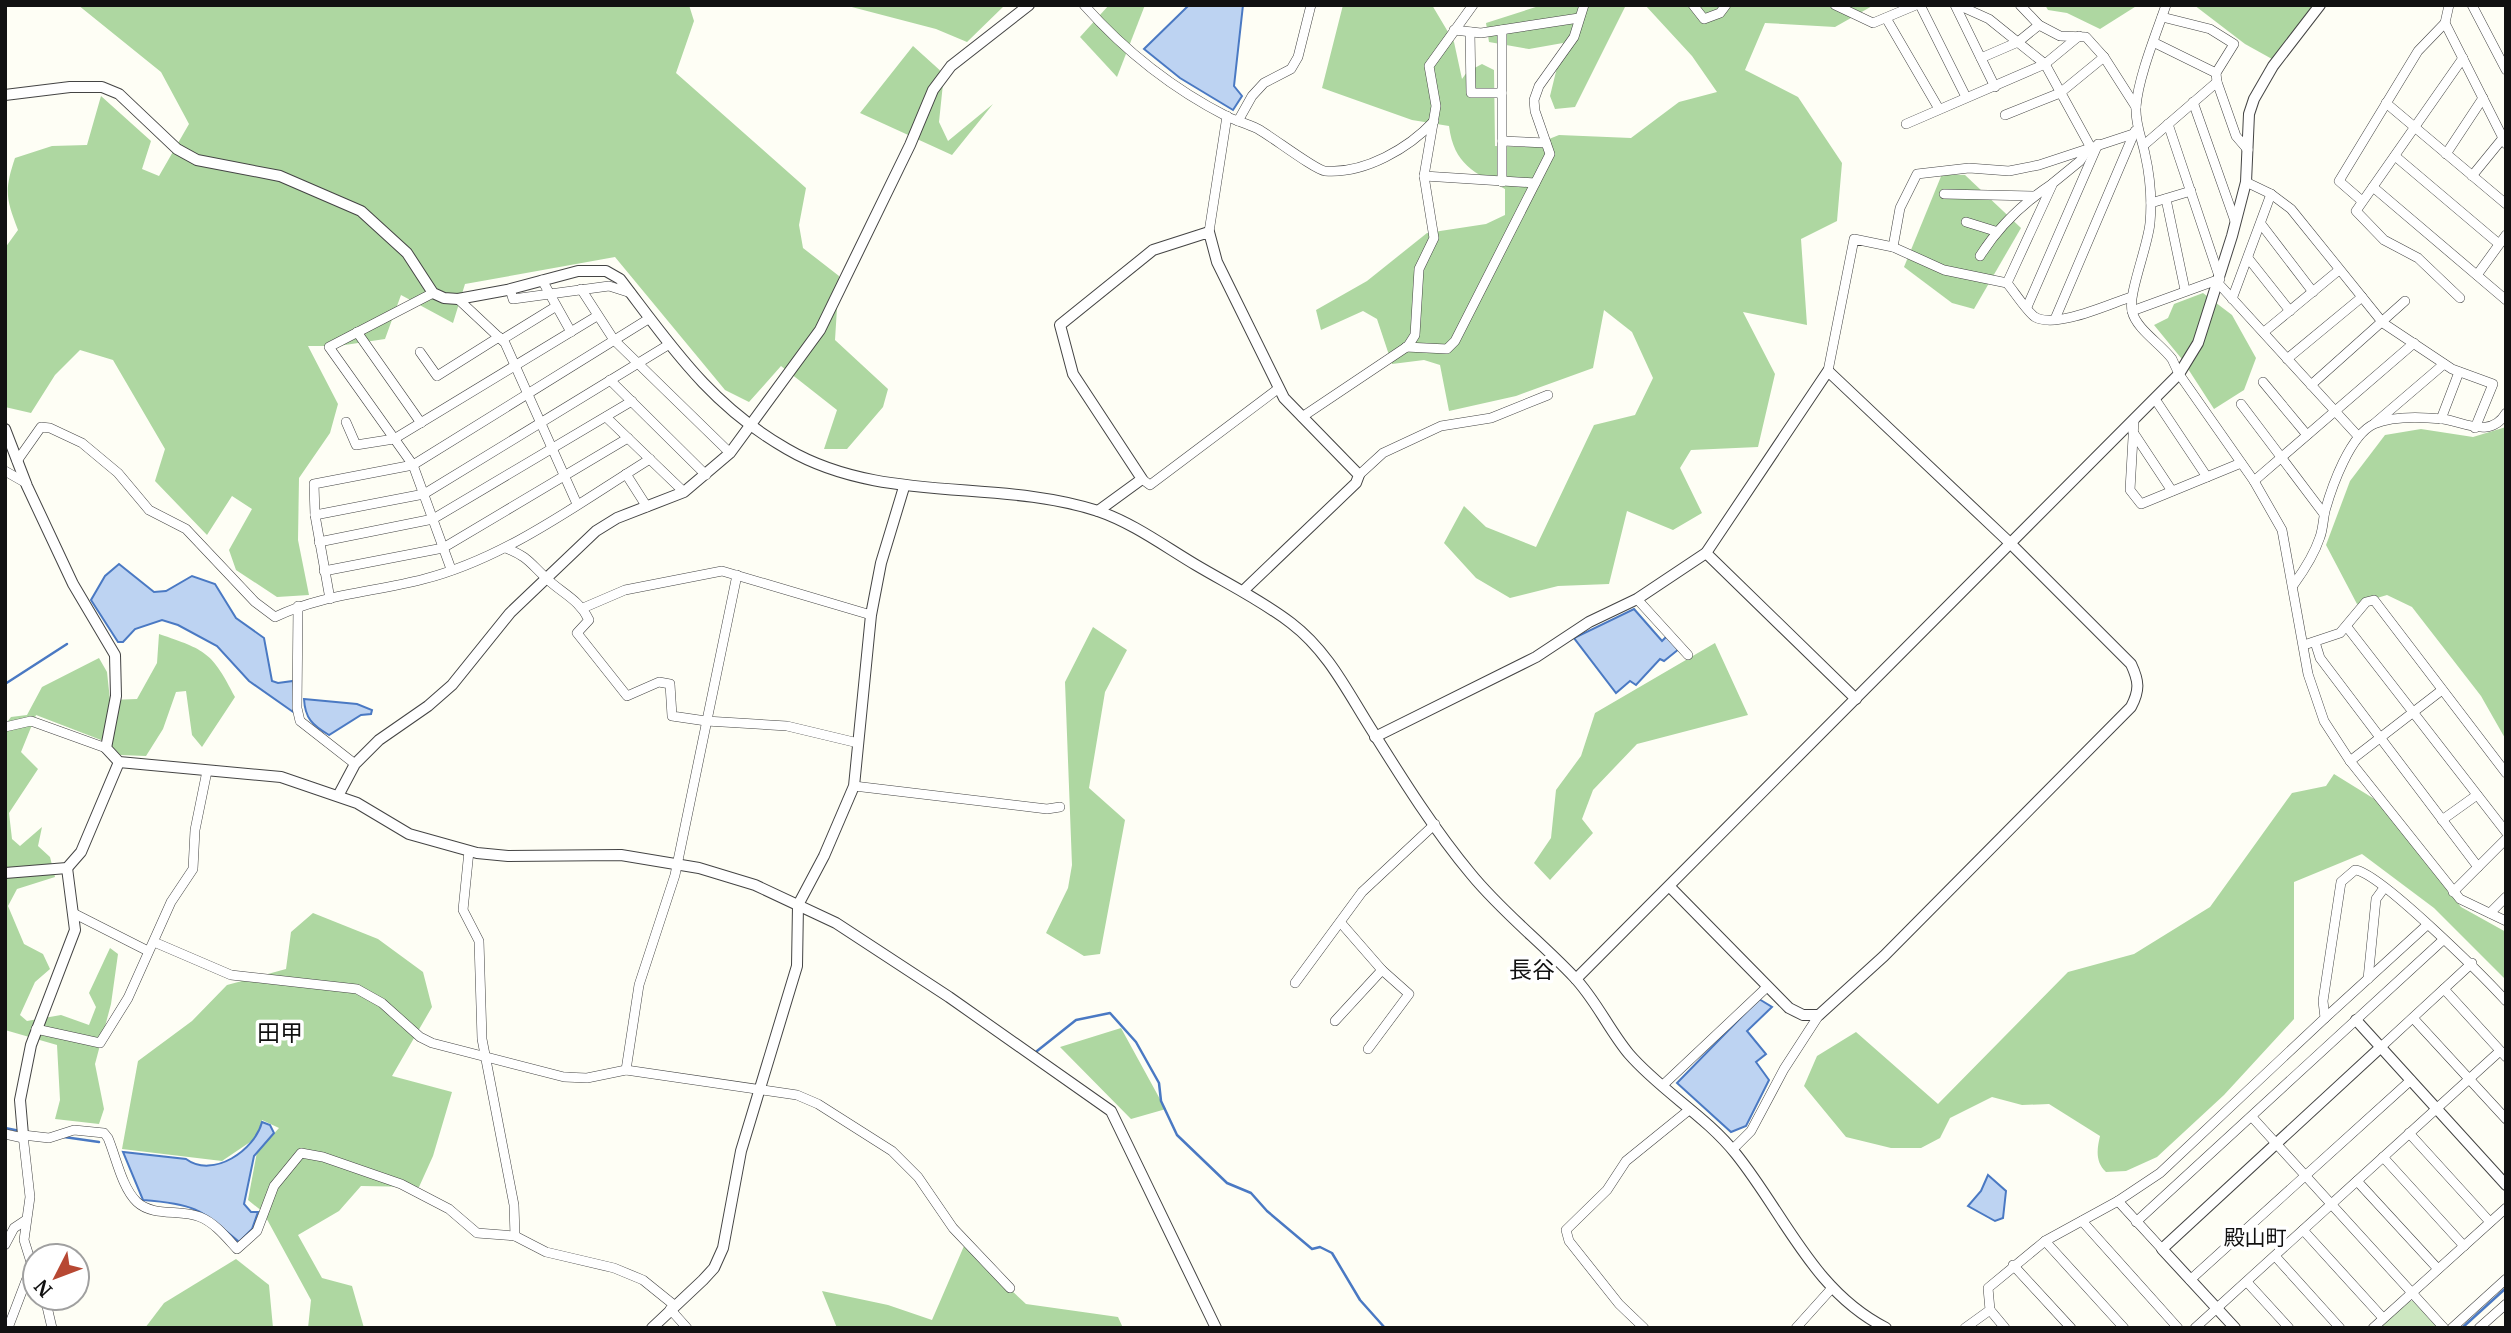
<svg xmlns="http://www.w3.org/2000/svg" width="2511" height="1333" viewBox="0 0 2511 1333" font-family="Merriweather,'Noto Sans JP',serif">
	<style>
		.green { fill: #cce7c0 }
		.forest { fill: #aed7a1 }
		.water { fill: #bdd3f2; stroke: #4a79c3; stroke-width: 2 }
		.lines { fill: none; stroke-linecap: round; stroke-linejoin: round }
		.stream { stroke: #4a79c3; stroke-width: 2.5 }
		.minor-casing { stroke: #444; stroke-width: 10 }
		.tertiary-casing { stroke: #444; stroke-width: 12 }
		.minor { stroke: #fff; stroke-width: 9 }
		.tertiary { stroke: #fff; stroke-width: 10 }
		.labels { text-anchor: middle; stroke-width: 7; stroke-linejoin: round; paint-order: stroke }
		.neighbourhood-label { font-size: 21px; fill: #111; stroke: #fff }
		.quarter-label { font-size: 23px; fill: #111; stroke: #fff }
	</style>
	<rect width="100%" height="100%" fill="#fefef5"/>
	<path class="green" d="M2410 1301H2414L2438 1328H2379Z"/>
	<g class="forest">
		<path d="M78 5H689L694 21 676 73 806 188 799 225 803 248 839 276 835 340 888 389 883 407 847 449H824L837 410 781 366 749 402 725 390 615 257 465 284 453 323 401 295 385 339 338 346H308L338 404 330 433 299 478 298 540 309 595 277 597 236 570 229 550 252 509 232 496 207 535 155 481 165 449 113 360 80 350 55 375 31 413 5 407V248L18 230C6 198 4 191 15 158L52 146 87 145 101 96 151 141 142 169 159 176 189 124 161 72Z"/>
		<path d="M844 5H1005L967 42 936 29Z"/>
		<path d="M1109 5H1145L1117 77 1080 37Z"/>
		<path d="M1343 5H1432L1454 42 1462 79 1467 72 1482 64 1494 70 1495 146 1529 147 1559 135 1631 138 1679 102 1717 92 1692 56 1645 5H1874L1835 27 1765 23 1745 70 1798 97 1842 163 1837 221 1801 239 1807 325 1743 312 1775 374 1758 447 1691 450 1680 468 1702 513 1673 530 1627 511 1609 584 1558 586 1510 598 1476 578 1444 543 1464 506 1486 527 1536 547 1594 425 1635 415 1653 378 1632 332 1604 310 1593 368 1516 396 1449 411 1440 365 1424 360 1392 364 1377 319 1363 311 1321 330 1316 310 1367 281 1427 233 1486 224 1505 215V189C1474 172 1454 165 1449 126L1412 120 1322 88Z"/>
		<path d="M1542 5H1626L1575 107 1555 109 1550 96 1563 43 1529 49 1489 42 1486 23Z"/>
		<path d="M2045 5H2138L2100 29 2067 13 2048 10Z"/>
		<path d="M2194 5H2314L2272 59 2245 44Z"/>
		<path d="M913 46 944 74 939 122 948 141 993 104 952 155 860 113Z"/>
		<path d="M1942 174 1965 175 2021 228 1974 309 1952 303 1904 267Z"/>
		<path d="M2203 293 2232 315 2256 358 2244 390 2214 409 2181 358 2154 325 2168 318 2174 304Z"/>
		<path d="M2506 427V740L2481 696 2412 607 2387 595 2357 604 2326 545 2350 481 2385 435 2421 429 2473 437Z"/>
		<path d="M1093 627 1127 650 1105 692 1089 788 1125 820 1100 954 1084 956 1046 933 1068 888 1072 865 1065 682Z"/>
		<path d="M159 634C206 650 212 652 235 697L202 747 192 735 186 691 176 692 163 729 146 756 120 755 101 740 36 715 21 752 38 769 9 813 12 839 20 846 42 827 38 846 50 857 55 877 17 889 8 906 24 944 43 954 50 969 35 982 20 1015 27 1021 61 1015 89 1025 96 1007 89 993 110 948 118 954 111 1004 95 1064 104 1109 99 1124 55 1119 60 1100 57 1045 5 1030V725L11 717 27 715 42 687 99 658 107 672 110 700 137 699 157 663Z"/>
		<path d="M1715 643 1748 715 1637 744 1593 790 1582 819 1593 833 1550 880 1534 863 1551 838 1556 790 1581 756 1595 713Z"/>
		<path d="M2334 774 2376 800 2461 907 2506 932V980L2434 908 2362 854 2294 882V1019L2224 1095 2157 1157 2126 1171 2106 1172C2095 1162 2097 1149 2100 1136L2049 1104 2022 1105 1992 1097 1950 1118 1940 1138 1921 1148H1891L1846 1137 1804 1086 1817 1056 1856 1032 1938 1104 2068 972 2134 954 2210 907 2292 793 2326 786Z"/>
		<path d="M313 913 378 939 423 972 432 1007 392 1076 452 1092 433 1156 419 1187 361 1186 339 1211 298 1235 322 1278 352 1286 364 1328H308L311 1300 263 1212 248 1200 257 1152 279 1128 262 1120 256 1138 222 1161 122 1149 138 1061 192 1021 227 985 286 969 291 932Z"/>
		<path d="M1121 1028 1161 1101 1166 1109 1131 1119 1060 1047Z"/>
		<path d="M964 1246 1026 1304 1118 1317 1123 1328H837L822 1291 888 1305 932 1320Z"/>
		<path d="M236 1259 269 1285 273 1328H145L164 1303Z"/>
	</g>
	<g class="water">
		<path d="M1189 5H1243L1234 86 1242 96 1233 110 1180 78 1144 49Z"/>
		<path d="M119 564 154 592 166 591 192 576 215 584 236 618 264 638 272 681 278 683 293 681 296 714 249 681 217 646 178 625 162 620 135 629 123 642H118L91 600 105 576Z"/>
		<path d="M1634 609 1662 641 1667 636 1679 649 1664 661 1660 659 1636 685 1630 681 1616 693 1574 638Z"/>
		<path d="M304 699 357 704 372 710 371 714 361 715 329 735C312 725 305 718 304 699Z"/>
		<path d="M1759 999 1772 1007 1747 1031 1766 1054 1756 1062 1769 1080 1746 1126 1731 1132 1677 1083Z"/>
		<path d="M262 1122 270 1125 274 1133 254 1156 244 1204 251 1212H258L252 1229 239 1242C200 1209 196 1204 143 1200L123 1152 186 1159C213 1179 255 1150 262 1122Z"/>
		<path d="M1988 1175 2006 1191 2003 1218 1995 1221 1968 1206 1981 1191Z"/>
	</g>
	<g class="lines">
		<g class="stream">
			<path d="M5 684 67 644"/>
			<path d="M1037 1051 1076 1020 1110 1013 1136 1042 1159 1083 1161 1101 1177 1135 1227 1183 1251 1193 1267 1211 1312 1249 1320 1247 1332 1253 1360 1300 1385 1328"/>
			<path d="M5 1128 20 1131"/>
			<path d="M64 1137 99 1142"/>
			<path d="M2462 1328 2506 1288"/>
		</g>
		<g class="minor-casing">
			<g id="minor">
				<path d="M1084 5C1124 50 1173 89 1228 117 1237 121 1248 124 1258 129 1271 136 1315 170 1325 171 1365 174 1409 148 1434 121"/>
				<path d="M1693 5 1704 19 1720 13 1726 5"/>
				<path d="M1835 5 1873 23 1916 5"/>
				<path d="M1920 5 1966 97"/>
				<path d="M1955 5 1995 87"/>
				<path d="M1958 5 1989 19 2045 64 2090 146 2080 161 2053 183 2007 283"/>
				<path d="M2020 5 2039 25 2060 36 2086 37 2104 57 2136 107"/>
				<path d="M2166 5C2156 34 2138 78 2136 107 2135 124 2142 139 2145 154 2150 176 2152 201 2150 223 2148 246 2128 294 2132 311 2136 329 2161 344 2172 359L2179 374 2254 481 2282 530 2308 674 2324 721 2350 761 2460 899 2506 921"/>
				<path d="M2472 5 2506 70"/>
				<path d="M2162 17 2210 29 2234 44 2216 73 2217 82 2236 136 2248 150"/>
				<path d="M1886 18 1939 109"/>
				<path d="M2445 23 2506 144"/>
				<path d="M1454 30 1481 33 1579 18"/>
				<path d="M1470 32 1471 93H1502"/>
				<path d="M2155 43 2216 73"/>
				<path d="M1981 58 2018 42 2039 25"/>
				<path d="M2193 102 2235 221"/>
				<path d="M2386 103 2506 204"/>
				<path d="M2005 115 2060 93 2104 57"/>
				<path d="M1238 121 1252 96 1264 83 1291 69 1298 57 1311 5"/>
				<path d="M1906 124 2045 64 2079 36"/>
				<path d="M1502 141 1546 143"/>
				<path d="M2144 145 2217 82"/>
				<path d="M2446 154 2483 98"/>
				<path d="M2395 156 2499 244"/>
				<path d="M1424 176 1535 183"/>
				<path d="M2472 176 2503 138"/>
				<path d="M1502 182V30"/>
				<path d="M2246 182 2271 194 2291 209 2383 323 2452 369 2493 384 2475 428"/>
				<path d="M2373 187 2506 300"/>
				<path d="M1944 194 2033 196"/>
				<path d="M2166 199 2185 290"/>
				<path d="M2362 201 2339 181 2418 51 2445 23 2449 5"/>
				<path d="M2151 203 2191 191"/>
				<path d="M1966 222 1995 231"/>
				<path d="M2261 224 2313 292"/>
				<path d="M1209 232 1227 116"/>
				<path d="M1893 247 1900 208 1917 174 1969 168 2009 171 2039 165 2133 134"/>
				<path d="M1980 256C1999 226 2023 203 2052 184"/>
				<path d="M2248 258 2290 311"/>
				<path d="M2477 275 2506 235"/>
				<path d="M542 280 571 332"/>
				<path d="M2218 283 2357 435"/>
				<path d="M510 289 513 299 609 286 631 293"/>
				<path d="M581 289 614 340 730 453"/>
				<path d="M433 293 329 347 413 465 451 569"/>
				<path d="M2460 298 2418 258 2384 240 2356 211 2463 58"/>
				<path d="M458 299 505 343 577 504"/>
				<path d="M2232 299 2271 194"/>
				<path d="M2027 307 2098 144"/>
				<path d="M2132 311 2220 279 2168 124"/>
				<path d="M2055 319 2135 131"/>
				<path d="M357 332 421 423"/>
				<path d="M2264 332 2339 270"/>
				<path d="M503 339 555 307"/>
				<path d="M1406 347 1447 349 1455 341 1550 154 1535 111 1534 100 1539 86 1574 37 1584 5"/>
				<path d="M420 352 437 376 499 337"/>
				<path d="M2287 359 2362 297"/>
				<path d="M1828 371 1854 239 1893 247 1944 270 2007 283C2013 290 2028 313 2035 317 2056 329 2109 304 2131 297"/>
				<path d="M610 380 706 475"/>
				<path d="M2263 382 2307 435"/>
				<path d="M2311 385 2405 301"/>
				<path d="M2155 399 2207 477"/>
				<path d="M2241 404 2324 514"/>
				<path d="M606 417 684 492"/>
				<path d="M1302 417 1408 346 1415 335 1419 269 1434 238 1424 176 1436 106 1429 66 1473 5"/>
				<path d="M2441 419 2459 372"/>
				<path d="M2134 420 2130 490 2141 504 2241 463"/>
				<path d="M346 422 356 445 394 439 597 316"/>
				<path d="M2375 423 2444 364"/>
				<path d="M2133 432 2172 491"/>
				<path d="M17 461 41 427 50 428 82 443 118 473 149 510 186 529 255 602 275 617C322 594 375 592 424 579 506 558 579 503 650 459"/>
				<path d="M5 471 26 483"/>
				<path d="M626 474 647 507"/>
				<path d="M1359 475 1383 453 1441 426 1491 418 1548 395"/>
				<path d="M1142 479 1150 485 1279 388"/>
				<path d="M2254 481 2414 343"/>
				<path d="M315 515 424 494 668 345"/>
				<path d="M319 542 433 519 632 401"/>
				<path d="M506 548C528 557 529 562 545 577 561 593 579 599 589 620L577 633 627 696 659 682 670 684 672 716 706 721 787 726 858 743"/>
				<path d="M324 571 443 548 628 438"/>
				<path d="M2294 584C2305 569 2314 555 2320 537 2323 529 2323 520 2325 511 2332 486 2350 435 2374 424 2392 416 2423 417 2443 419 2464 422 2491 439 2506 413"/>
				<path d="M330 599 315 515 314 484 413 465 650 318"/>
				<path d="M1637 599 1688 655"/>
				<path d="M298 606 297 708 300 721 355 764"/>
				<path d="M583 608 625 590 722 571 871 615"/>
				<path d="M2347 627 2506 832"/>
				<path d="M2315 642 2320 658 2478 867"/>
				<path d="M2304 645 2340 633 2366 602 2374 600 2506 773"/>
				<path d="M5 727 31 721 106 748"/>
				<path d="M2350 761 2442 690"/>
				<path d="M854 786 1047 809 1060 807"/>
				<path d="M2442 820 2477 795"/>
				<path d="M469 851 463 910 479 941 482 1039 514 1205 515 1236"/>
				<path d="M2453 892 2506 839"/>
				<path d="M73 913 148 951"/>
				<path d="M2490 913 2506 897"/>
				<path d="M154 942 231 975 357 989 382 1003 420 1037 432 1043 564 1077 587 1078 626 1070 797 1095 818 1104 892 1151 918 1177 953 1228 1010 1288"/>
				<path d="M2368 979 2376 899 2384 888"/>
				<path d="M1295 983 1362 892 1435 824"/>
				<path d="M2444 989 2506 1057"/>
				<path d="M2325 1018 2427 925"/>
				<path d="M2413 1018 2506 1119"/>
				<path d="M1335 1021 1382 970 1341 923"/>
				<path d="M36 1029 100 1043 128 998 171 902 193 869 195 830 207 771"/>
				<path d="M2381 1047 2472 963"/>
				<path d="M1368 1049 1409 994 1382 970"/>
				<path d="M626 1070 639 985 675 875 737 575"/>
				<path d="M1662 1086 1767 987"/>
				<path d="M2252 1117 2444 1328"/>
				<path d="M2409 1133 2490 1222"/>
				<path d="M5 1134 23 1138"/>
				<path d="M1733 1149 1751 1131 1784 1069 1819 1015"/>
				<path d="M2383 1157 2464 1246"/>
				<path d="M2357 1181 2438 1269"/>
				<path d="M2118 1201 2162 1249"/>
				<path d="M2082 1221 2178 1328"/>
				<path d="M2136 1222 2443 940"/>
				<path d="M2303 1230 2383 1318"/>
				<path d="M2045 1241 2124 1328"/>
				<path d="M5 1245 14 1228 26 1220"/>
				<path d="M2275 1256 2340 1328"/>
				<path d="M2013 1265 2071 1328"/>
				<path d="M35 1275 24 1240 30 1197 23 1135 49 1138 74 1130 104 1133 108 1138C116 1157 122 1188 137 1202 153 1217 181 1209 200 1217 215 1223 226 1237 237 1249L257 1231 274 1186 301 1153 323 1157 401 1184 449 1209 477 1233 515 1236 546 1252 614 1268 643 1280 674 1305"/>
				<path d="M2190 1280 2411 1080"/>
				<path d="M2247 1282 2289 1328"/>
				<path d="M45 1298 52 1328"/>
				<path d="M670 1309 687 1328"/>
				<path d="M1990 1310 2005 1328"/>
				<path d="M8 1328 32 1265"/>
				<path d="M1644 1328 1619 1304 1569 1241 1566 1230 1607 1190 1626 1161 1689 1110"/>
				<path d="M1796 1328 1832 1288"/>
				<path d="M1965 1328 1990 1310 1988 1288 2045 1241 2118 1201 2160 1173 2325 1018 2323 1001 2341 882 2355 870C2378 871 2485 978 2506 1001"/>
				<path d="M2195 1328 2500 1051"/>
				<path d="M2373 1328 2506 1208"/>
				<path d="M2452 1328 2506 1279"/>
				<path d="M2479 1328 2506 1304"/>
			</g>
		</g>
		<g class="tertiary-casing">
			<g id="tertiary">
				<path d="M5 95 70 87H102L119 94 177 149 197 160 280 176 361 211 407 253 433 293 444 298 458 299 507 290 578 271H606L620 279C672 347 710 405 787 449 883 505 997 478 1098 511 1133 523 1164 546 1196 565 1228 584 1261 600 1291 623 1329 652 1348 693 1373 732 1403 780 1435 831 1471 874 1502 912 1541 942 1574 977 1596 1000 1609 1030 1629 1054 1661 1091 1706 1116 1736 1154 1785 1215 1813 1291 1886 1328"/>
				<path d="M5 429 27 486 73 584 115 655 116 696 106 748 119 762 281 777 357 803 409 834 477 853 508 856 621 855 699 868 755 885 836 923 949 997 1111 1111 1216 1328"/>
				<path d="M1098 511 1142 479 1073 374 1060 325 1153 250 1209 232 1217 262 1284 398 1359 475 1356 483 1244 590"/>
				<path d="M1706 553 1856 699"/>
				<path d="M1375 737 1536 657 1589 622 1637 599 1706 553 1828 371 2010 543 2131 664C2139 681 2140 690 2131 707L1884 956 1819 1015H1803L1789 1008 1670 887"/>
				<path d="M338 796 355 764 379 740 428 706 452 685 510 613 596 531 617 518 684 492 730 453 820 330 910 145 933 90 951 66 1029 5"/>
				<path d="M5 873 67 868 81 852 119 762"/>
				<path d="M1576 979 2179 374 2198 343 2232 236 2246 182 2249 114 2254 99 2273 66 2320 5"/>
				<path d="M2356 1020 2506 1185"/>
				<path d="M23 1135 20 1100 31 1045 75 930 67 868"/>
				<path d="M652 1328 703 1280 714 1268 723 1248 741 1151 797 966 798 905 824 856 854 786 871 615 881 563 904 487"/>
				<path d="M2235 1328 2162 1249 2381 1047"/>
			</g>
		</g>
		<use href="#minor" class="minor"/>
		<use href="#tertiary" class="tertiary"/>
	</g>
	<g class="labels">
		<g class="neighbourhood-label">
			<text x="2255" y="1245">殿山町</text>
		</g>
		<g class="quarter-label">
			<text x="1532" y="978">長谷</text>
			<text x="280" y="1041">田甲</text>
		</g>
	</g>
	<rect width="2511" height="1333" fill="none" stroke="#111111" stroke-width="14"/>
	<g transform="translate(56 1277) rotate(228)"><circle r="33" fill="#ffffff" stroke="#a0a0a0" stroke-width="2"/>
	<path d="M0-5L12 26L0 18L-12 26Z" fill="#b74833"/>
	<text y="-10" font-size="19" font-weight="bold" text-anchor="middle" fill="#111111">N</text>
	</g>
</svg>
